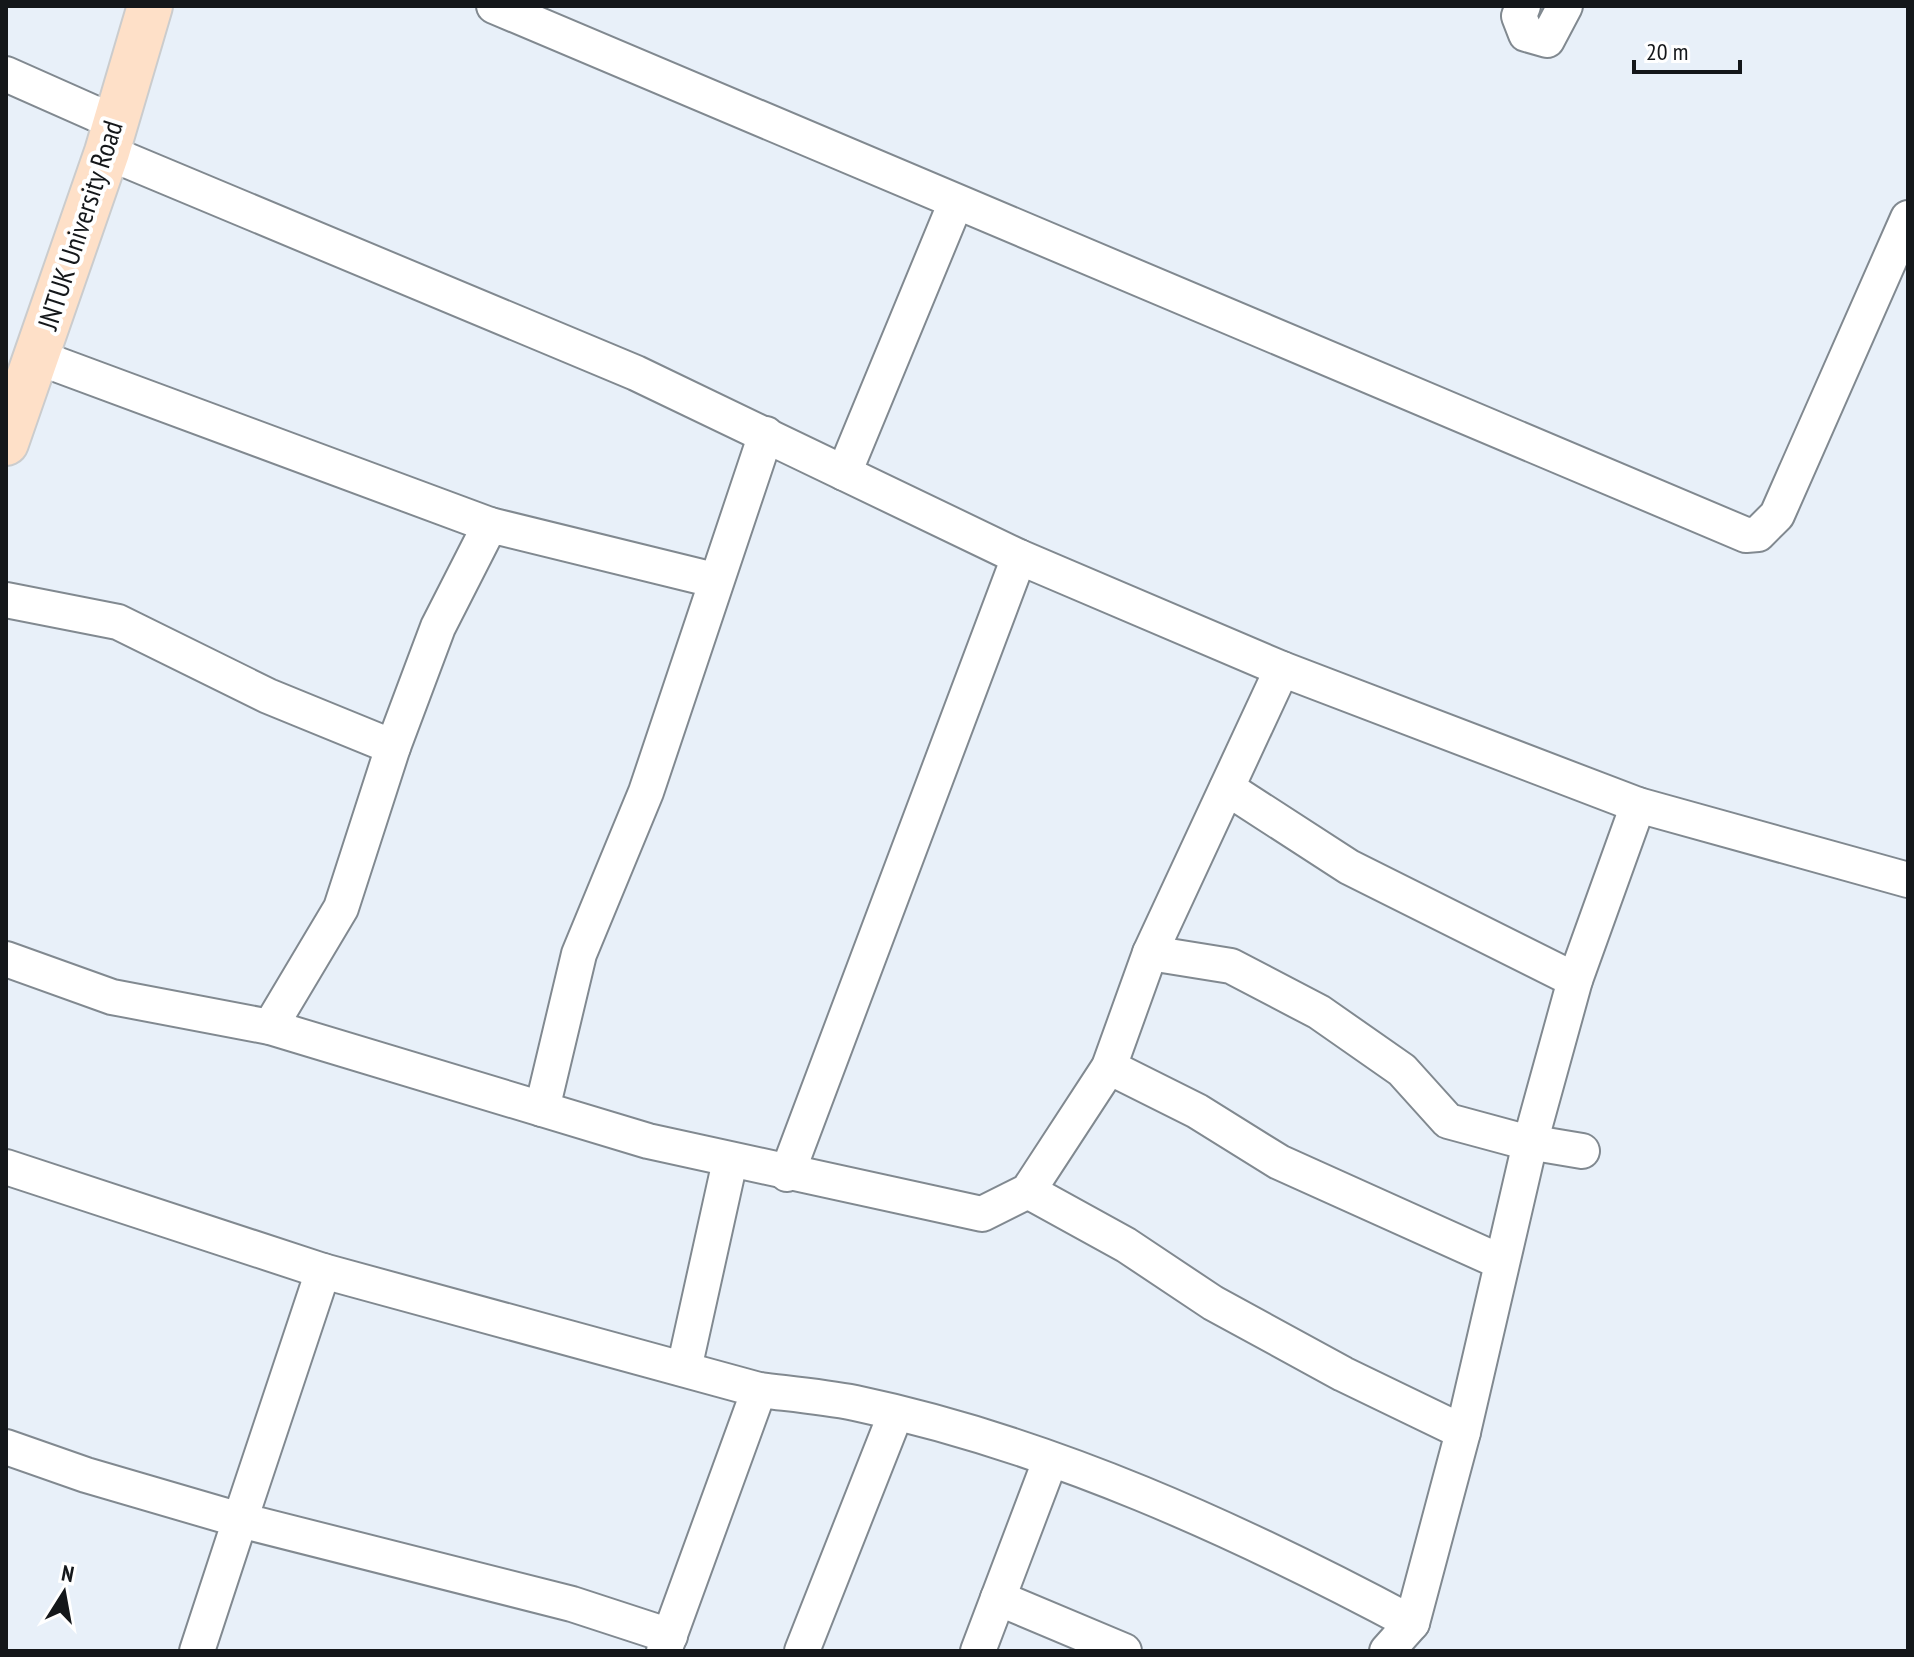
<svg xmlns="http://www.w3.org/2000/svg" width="1914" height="1657" viewBox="0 0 1914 1657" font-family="'PT Sans Narrow',sans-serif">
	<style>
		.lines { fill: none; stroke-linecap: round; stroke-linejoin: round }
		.minor-casing { stroke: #818990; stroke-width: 38 }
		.major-casing { stroke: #cbcccd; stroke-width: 48 }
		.minor { stroke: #fff; stroke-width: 34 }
		.major { stroke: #fee0c8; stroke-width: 44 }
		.labels { text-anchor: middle; stroke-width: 8; stroke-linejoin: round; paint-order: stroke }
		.street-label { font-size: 28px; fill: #14171a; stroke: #fff }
	</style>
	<rect width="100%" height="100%" fill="#e8f0f9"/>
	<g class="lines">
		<g class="minor-casing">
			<g id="minor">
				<path d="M494 6 1746 535 1758 534 1777 515 1908 218"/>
				<path d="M1523 6 1519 16 1526 34 1547 40 1565 6"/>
				<path d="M6 74 114 122"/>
				<path d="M107 152 636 373 1019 557 1282 669 1638 805 1908 880"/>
				<path d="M37 357 490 525"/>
				<path d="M844 473 956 202"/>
				<path d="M6 600 118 622 268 696 393 747 438 627 490 525 714 580"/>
				<path d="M1227 788 1349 867 1575 980"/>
				<path d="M1150 953 1231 966 1319 1012 1402 1070 1448 1121 1522 1141 1582 1151"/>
				<path d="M6 959 112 997 270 1027 648 1141 982 1214 1028 1191 1109 1067 1150 953 1282 669"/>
				<path d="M270 1027 341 908 393 747"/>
				<path d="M1109 1067 1197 1111 1279 1162 1501 1262"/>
				<path d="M542 1109 579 954 646 792 766 434"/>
				<path d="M6 1167 323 1271 759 1390 664 1651"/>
				<path d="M787 1174 1019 557"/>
				<path d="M1028 1191 1126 1245 1213 1303 1343 1374 1463 1432"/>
				<path d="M323 1271 240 1520 572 1604 670 1636"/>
				<path d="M684 1369 730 1161"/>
				<path d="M759 1390C791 1394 824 1397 855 1403 1050 1444 1238 1530 1412 1623"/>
				<path d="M6 1447 86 1475 240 1520 197 1651"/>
				<path d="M998 1598 1124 1651"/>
				<path d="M802 1651 896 1413"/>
				<path d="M978 1651 1050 1461"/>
				<path d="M1387 1651 1412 1623 1463 1432 1530 1143 1575 980 1638 805"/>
			</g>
		</g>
		<g class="major-casing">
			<path id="major" d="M6 443 107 152 150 6"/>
		</g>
		<use href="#minor" class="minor"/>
		<use href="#major" class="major"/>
	</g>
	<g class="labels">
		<g class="street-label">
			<text transform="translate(80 225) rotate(-72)" y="10">JNTUK University Road</text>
		</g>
	</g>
	<rect width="1914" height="1657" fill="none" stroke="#14171a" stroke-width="16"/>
	<g transform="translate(64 1593) rotate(11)" stroke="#ffffff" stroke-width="6" paint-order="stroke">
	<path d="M0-6L14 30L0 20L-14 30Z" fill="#14171a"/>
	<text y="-12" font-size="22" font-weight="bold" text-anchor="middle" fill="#14171a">N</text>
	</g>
	<path d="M1634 60v12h106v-12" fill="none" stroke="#14171a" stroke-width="4"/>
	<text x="1646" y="60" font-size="24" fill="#14171a" stroke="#ffffff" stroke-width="6" paint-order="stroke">20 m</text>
</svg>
